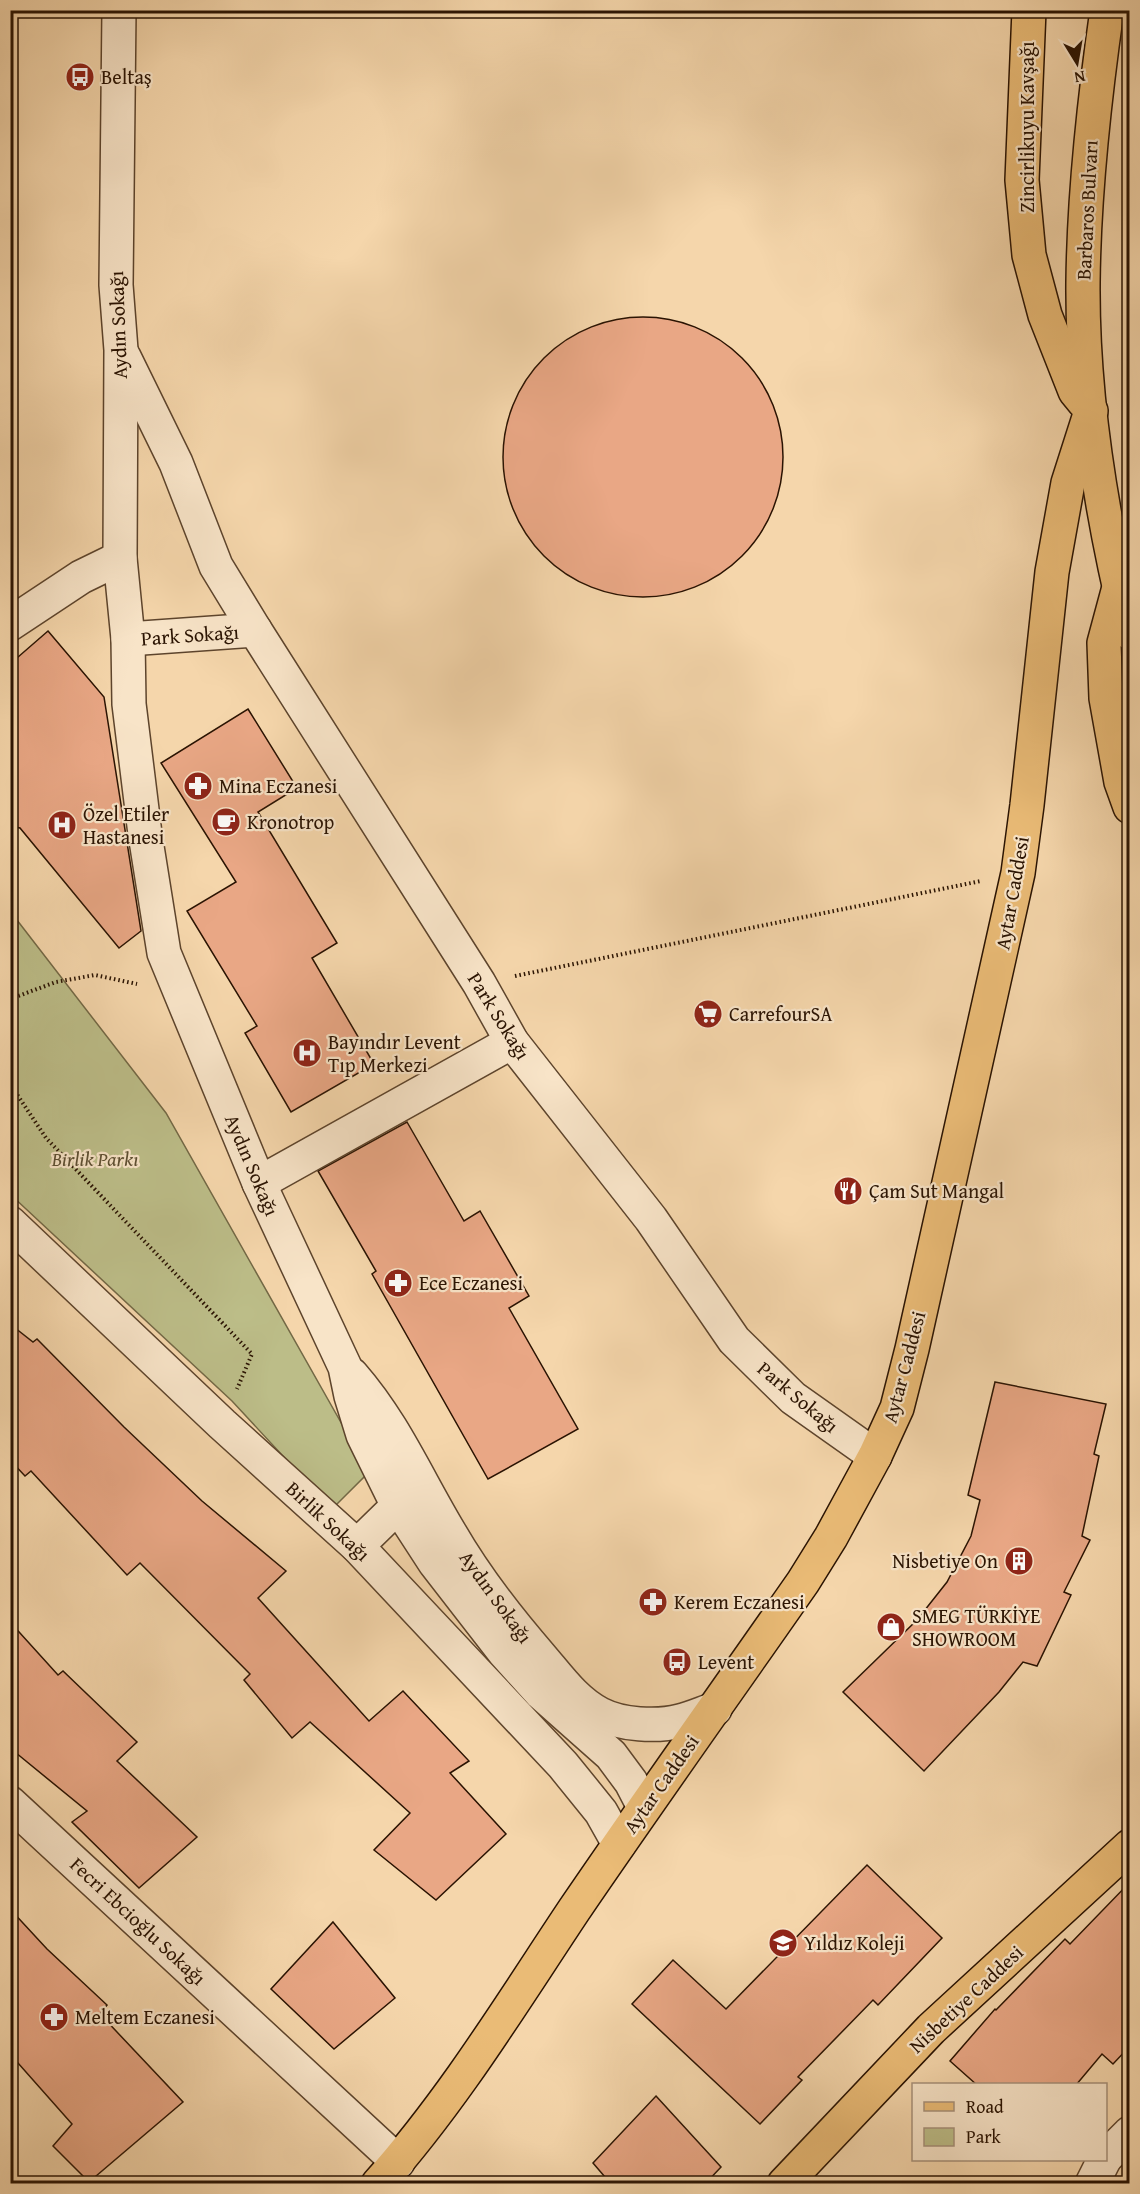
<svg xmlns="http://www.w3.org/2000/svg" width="1140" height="2194" viewBox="0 0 1140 2194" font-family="'Gentium Book Plus',serif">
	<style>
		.green { fill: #bcbd88; stroke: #736845; stroke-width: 1.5 }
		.building { fill: #e9a785; stroke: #2a1302; stroke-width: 1.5 }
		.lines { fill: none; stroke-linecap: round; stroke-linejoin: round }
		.minor-casing { stroke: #5d442c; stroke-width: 36 }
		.major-casing { stroke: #2a1302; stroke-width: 36 }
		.path { stroke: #2a1302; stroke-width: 4; stroke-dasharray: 1.5 3; stroke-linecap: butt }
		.minor { stroke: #f8e4c8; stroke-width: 33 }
		.major { stroke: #eabb76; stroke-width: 33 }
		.labels { text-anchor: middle; stroke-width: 4.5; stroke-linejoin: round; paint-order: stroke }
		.poi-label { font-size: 20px; fill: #2a1302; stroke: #f8e4c8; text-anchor: start }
		.street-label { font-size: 20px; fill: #2a1302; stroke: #f8e4c8 }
		.park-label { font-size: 20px; font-style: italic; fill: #5d4e31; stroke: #f8e4c8 }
	</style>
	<rect width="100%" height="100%" fill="#f5d6ab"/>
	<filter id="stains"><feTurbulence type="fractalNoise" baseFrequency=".00333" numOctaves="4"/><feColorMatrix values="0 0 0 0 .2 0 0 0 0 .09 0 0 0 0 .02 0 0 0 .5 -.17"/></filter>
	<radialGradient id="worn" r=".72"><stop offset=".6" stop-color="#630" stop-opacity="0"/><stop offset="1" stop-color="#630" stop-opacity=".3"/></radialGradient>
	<path class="green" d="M10 911 166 1113 369 1472 332 1509 232 1401 11 1195Z"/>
	<g class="building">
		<circle cx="643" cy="457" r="140"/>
		<path d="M48 631 104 697 141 931 119 948 20 828 10 826V664Z"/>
		<path d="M248 709 297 788 258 812 337 943 312 958 374 1064 291 1112 245 1033 257 1026 187 911 236 882 161 763Z"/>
		<path d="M407 1122 464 1221 480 1211 529 1296 509 1308 578 1429 488 1479 372 1274 376 1271 318 1171Z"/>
		<path d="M10 1324 33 1342 37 1339 124 1427 202 1501 286 1571 258 1598 369 1721 403 1691 469 1761 450 1773 506 1834 436 1900 374 1850 410 1813 310 1722 292 1738 244 1680 250 1674 140 1563 127 1575 31 1471 25 1476 10 1460Z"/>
		<path d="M995 1382 1106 1404 1094 1454 1099 1456 1082 1536 1090 1540 1064 1592 1071 1595 1037 1666 1023 1662 999 1692 924 1771 843 1692 917 1620 947 1582 971 1536 980 1500 968 1495Z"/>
		<path d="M10 1622 58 1675 63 1671 137 1742 117 1761 197 1837 139 1888 72 1822 87 1811 10 1748Z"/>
		<path d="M867 1865 942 1938 878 2005 873 2000 798 2077 802 2080 760 2124 632 2004 673 1960 726 2009Z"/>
		<path d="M1130 1882V2046L1113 2064 1102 2054 1076 2085H977L950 2061 995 2009 996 2010 1065 1939 1070 1944Z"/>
		<path d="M10 1909 47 1949 107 2005 100 2014 183 2102 89 2182 53 2146 72 2124 10 2054Z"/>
		<path d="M333 1922 395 1998 334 2049 271 1989Z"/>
		<path d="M656 2096 721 2167 705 2184H611L593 2163Z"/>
	</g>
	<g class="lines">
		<g class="minor-casing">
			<g id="minor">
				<path d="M119 10 116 285 121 350 120 558 128 639 129 704 145 834 164 953 259 1183 345 1367 351 1396 363 1435 398 1506 435 1563 504 1652 541 1693 611 1755 631 1782 644 1807"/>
				<path d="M124 357 176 463 216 566 255 630"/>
				<path d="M10 624 81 577 120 558"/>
				<path d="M128 639 255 630 479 983 512 1042 651 1219 734 1340 793 1398 875 1456"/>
				<path d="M259 1183 512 1042"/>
				<path d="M10 1223 222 1424 357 1546 563 1765 601 1812 619 1844"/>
				<path d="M352 1375C394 1423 418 1480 450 1533 476 1578 508 1619 542 1658 559 1678 576 1702 600 1714 621 1725 657 1727 680 1721 692 1718 703 1713 715 1709"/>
				<path d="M357 1546 398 1506"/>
				<path d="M10 1803 398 2162"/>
				<path d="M1106 2157 1130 2133"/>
				<path d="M1092 2184 1104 2160"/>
			</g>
		</g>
		<g class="major-casing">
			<g id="major">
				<path d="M1029 10 1022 180 1029 255 1045 315 1075 391 1084 402"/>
				<path d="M1107 10C1094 101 1084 191 1083 282 1082 400 1102 519 1130 633"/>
				<path d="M1118 591 1104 643 1106 698 1121 782 1130 807"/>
				<path d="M378 2184C453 2100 512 2003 574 1910 649 1800 727 1691 803 1582L831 1537 875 1456 897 1408 912 1349 1018 873 1027 805 1052 572 1068 483 1091 411"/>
				<path d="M784 2184 931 2029 1130 1846"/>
			</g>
		</g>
		<g class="path">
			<path d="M515 976 981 881"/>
			<path d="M10 999 56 982 95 975 137 984"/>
			<path d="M10 1084 46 1138 252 1354 237 1389"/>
		</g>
		<use href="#minor" class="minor"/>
		<use href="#major" class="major"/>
	</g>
	<defs>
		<g id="bus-disc" transform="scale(1.5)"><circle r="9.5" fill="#8f2418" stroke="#f8e4c8"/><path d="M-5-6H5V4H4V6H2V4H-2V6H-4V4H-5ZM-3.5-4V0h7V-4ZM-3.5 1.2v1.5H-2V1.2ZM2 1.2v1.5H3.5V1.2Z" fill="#fff"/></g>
		<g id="pharmacy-disc" transform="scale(1.5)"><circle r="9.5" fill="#8f2418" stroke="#f8e4c8"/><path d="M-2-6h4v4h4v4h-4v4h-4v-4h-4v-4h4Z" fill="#fff"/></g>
		<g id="cafe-disc" transform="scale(1.5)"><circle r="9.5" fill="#8f2418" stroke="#f8e4c8"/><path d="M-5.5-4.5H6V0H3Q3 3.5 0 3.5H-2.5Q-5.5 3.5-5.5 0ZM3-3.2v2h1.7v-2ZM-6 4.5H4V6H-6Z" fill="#fff"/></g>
		<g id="hospital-disc" transform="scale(1.5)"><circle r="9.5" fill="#8f2418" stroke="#f8e4c8"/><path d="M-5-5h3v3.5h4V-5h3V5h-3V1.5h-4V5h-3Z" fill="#fff"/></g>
		<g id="supermarket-disc" transform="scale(1.5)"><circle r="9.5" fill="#8f2418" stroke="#f8e4c8"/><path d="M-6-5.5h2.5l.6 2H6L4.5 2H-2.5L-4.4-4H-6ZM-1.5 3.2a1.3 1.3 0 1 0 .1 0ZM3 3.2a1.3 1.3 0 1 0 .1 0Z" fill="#fff"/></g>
		<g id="restaurant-disc" transform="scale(1.5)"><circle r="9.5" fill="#8f2418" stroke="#f8e4c8"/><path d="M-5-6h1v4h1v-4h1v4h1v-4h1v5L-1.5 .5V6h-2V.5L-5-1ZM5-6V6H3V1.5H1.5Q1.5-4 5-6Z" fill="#fff"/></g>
		<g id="building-disc" transform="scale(1.5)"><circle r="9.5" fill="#8f2418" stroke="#f8e4c8"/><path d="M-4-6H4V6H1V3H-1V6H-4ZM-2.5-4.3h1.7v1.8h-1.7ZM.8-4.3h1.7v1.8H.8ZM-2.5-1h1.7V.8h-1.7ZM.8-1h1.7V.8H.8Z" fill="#fff"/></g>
		<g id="shop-disc" transform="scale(1.5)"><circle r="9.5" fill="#8f2418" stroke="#f8e4c8"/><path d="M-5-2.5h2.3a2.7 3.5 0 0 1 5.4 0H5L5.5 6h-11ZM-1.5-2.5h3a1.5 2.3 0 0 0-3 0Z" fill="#fff"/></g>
		<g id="school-disc" transform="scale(1.5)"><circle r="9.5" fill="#8f2418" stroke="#f8e4c8"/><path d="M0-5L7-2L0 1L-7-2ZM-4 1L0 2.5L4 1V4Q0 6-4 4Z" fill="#fff"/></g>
	</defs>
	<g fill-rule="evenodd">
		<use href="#bus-disc" x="80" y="77"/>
		<use href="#pharmacy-disc" x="198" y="786"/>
		<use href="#cafe-disc" x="226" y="822"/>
		<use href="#hospital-disc" x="62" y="825"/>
		<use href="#supermarket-disc" x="708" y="1014"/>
		<use href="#hospital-disc" x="307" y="1053"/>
		<use href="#restaurant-disc" x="848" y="1191"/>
		<use href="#pharmacy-disc" x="398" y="1283"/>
		<use href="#building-disc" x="1019" y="1561"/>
		<use href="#pharmacy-disc" x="653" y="1602"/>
		<use href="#shop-disc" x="891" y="1627"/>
		<use href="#bus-disc" x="677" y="1662"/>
		<use href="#school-disc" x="783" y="1943"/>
		<use href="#pharmacy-disc" x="54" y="2017"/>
	</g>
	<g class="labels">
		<g class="poi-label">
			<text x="101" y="84">Beltaş</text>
			<text x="219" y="793">Mina Eczanesi</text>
			<text x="83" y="821">Özel Etiler<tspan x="83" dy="23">Hastanesi</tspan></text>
			<text x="247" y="829">Kronotrop</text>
			<text x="729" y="1021">CarrefourSA</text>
			<text x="328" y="1049">Bayındır Levent<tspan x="328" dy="23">Tıp Merkezi</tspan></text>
			<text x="869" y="1198">Çam Sut Mangal</text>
			<text x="419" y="1290">Ece Eczanesi</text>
			<text x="998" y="1568" text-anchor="end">Nisbetiye On</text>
			<text x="674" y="1609">Kerem Eczanesi</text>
			<text x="912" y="1623">SMEG TÜRKİYE<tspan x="912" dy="23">SHOWROOM</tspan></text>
			<text x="698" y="1669">Levent</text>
			<text x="804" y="1950">Yıldız Koleji</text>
			<text x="75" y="2024">Meltem Eczanesi</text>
		</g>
		<g class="street-label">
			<text transform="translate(1027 127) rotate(-90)" y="7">Zincirlikuyu Kavşağı</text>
			<text transform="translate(1087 210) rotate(-87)" y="7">Barbaros Bulvarı</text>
			<text transform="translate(118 325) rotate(-92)" y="7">Aydın Sokağı</text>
			<text transform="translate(190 635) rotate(-4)" y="7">Park Sokağı</text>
			<text transform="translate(1012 893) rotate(-80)" y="7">Aytar Caddesi</text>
			<text transform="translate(499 1016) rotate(58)" y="7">Park Sokağı</text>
			<text transform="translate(252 1165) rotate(67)" y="7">Aydın Sokağı</text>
			<text transform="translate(904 1367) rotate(-75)" y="7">Aytar Caddesi</text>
			<text transform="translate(798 1397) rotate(40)" y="7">Park Sokağı</text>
			<text transform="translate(328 1521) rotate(43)" y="7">Birlik Sokağı</text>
			<text transform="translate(496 1597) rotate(54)" y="7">Aydın Sokağı</text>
			<text transform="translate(661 1784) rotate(-55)" y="7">Aytar Caddesi</text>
			<text transform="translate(138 1921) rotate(43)" y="7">Fecri Ebcioğlu Sokağı</text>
			<text transform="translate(966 1999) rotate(-43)" y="7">Nisbetiye Caddesi</text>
		</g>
		<g class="park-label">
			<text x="95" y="1166">Birlik Parkı</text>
		</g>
	</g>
	<rect width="1140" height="2194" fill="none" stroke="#f5d6ab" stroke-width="36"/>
	<rect x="12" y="12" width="1116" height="2170" fill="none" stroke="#2a1302" stroke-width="3"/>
	<rect x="18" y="18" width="1104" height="2158" fill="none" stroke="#2a1302" stroke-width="1.5"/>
	<rect x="912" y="2083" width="195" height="78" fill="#f8e4c8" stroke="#a69079" stroke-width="1.5"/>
	<rect x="924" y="2102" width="30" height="9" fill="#eabb76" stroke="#a69079" stroke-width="1.5"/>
	<text x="966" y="2113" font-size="18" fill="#2a1302">Road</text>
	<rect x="924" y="2128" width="30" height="18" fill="#bcbd88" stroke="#a69079" stroke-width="1.5"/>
	<text x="966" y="2143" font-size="18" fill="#2a1302">Park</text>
	<g transform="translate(1077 63) rotate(169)" stroke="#f8e4c8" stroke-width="4.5" paint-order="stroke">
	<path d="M0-4.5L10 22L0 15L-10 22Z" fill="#2a1302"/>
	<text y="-9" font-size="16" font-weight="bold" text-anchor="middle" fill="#2a1302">N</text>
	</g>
	<rect width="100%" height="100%" filter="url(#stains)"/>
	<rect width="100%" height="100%" fill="url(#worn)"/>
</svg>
